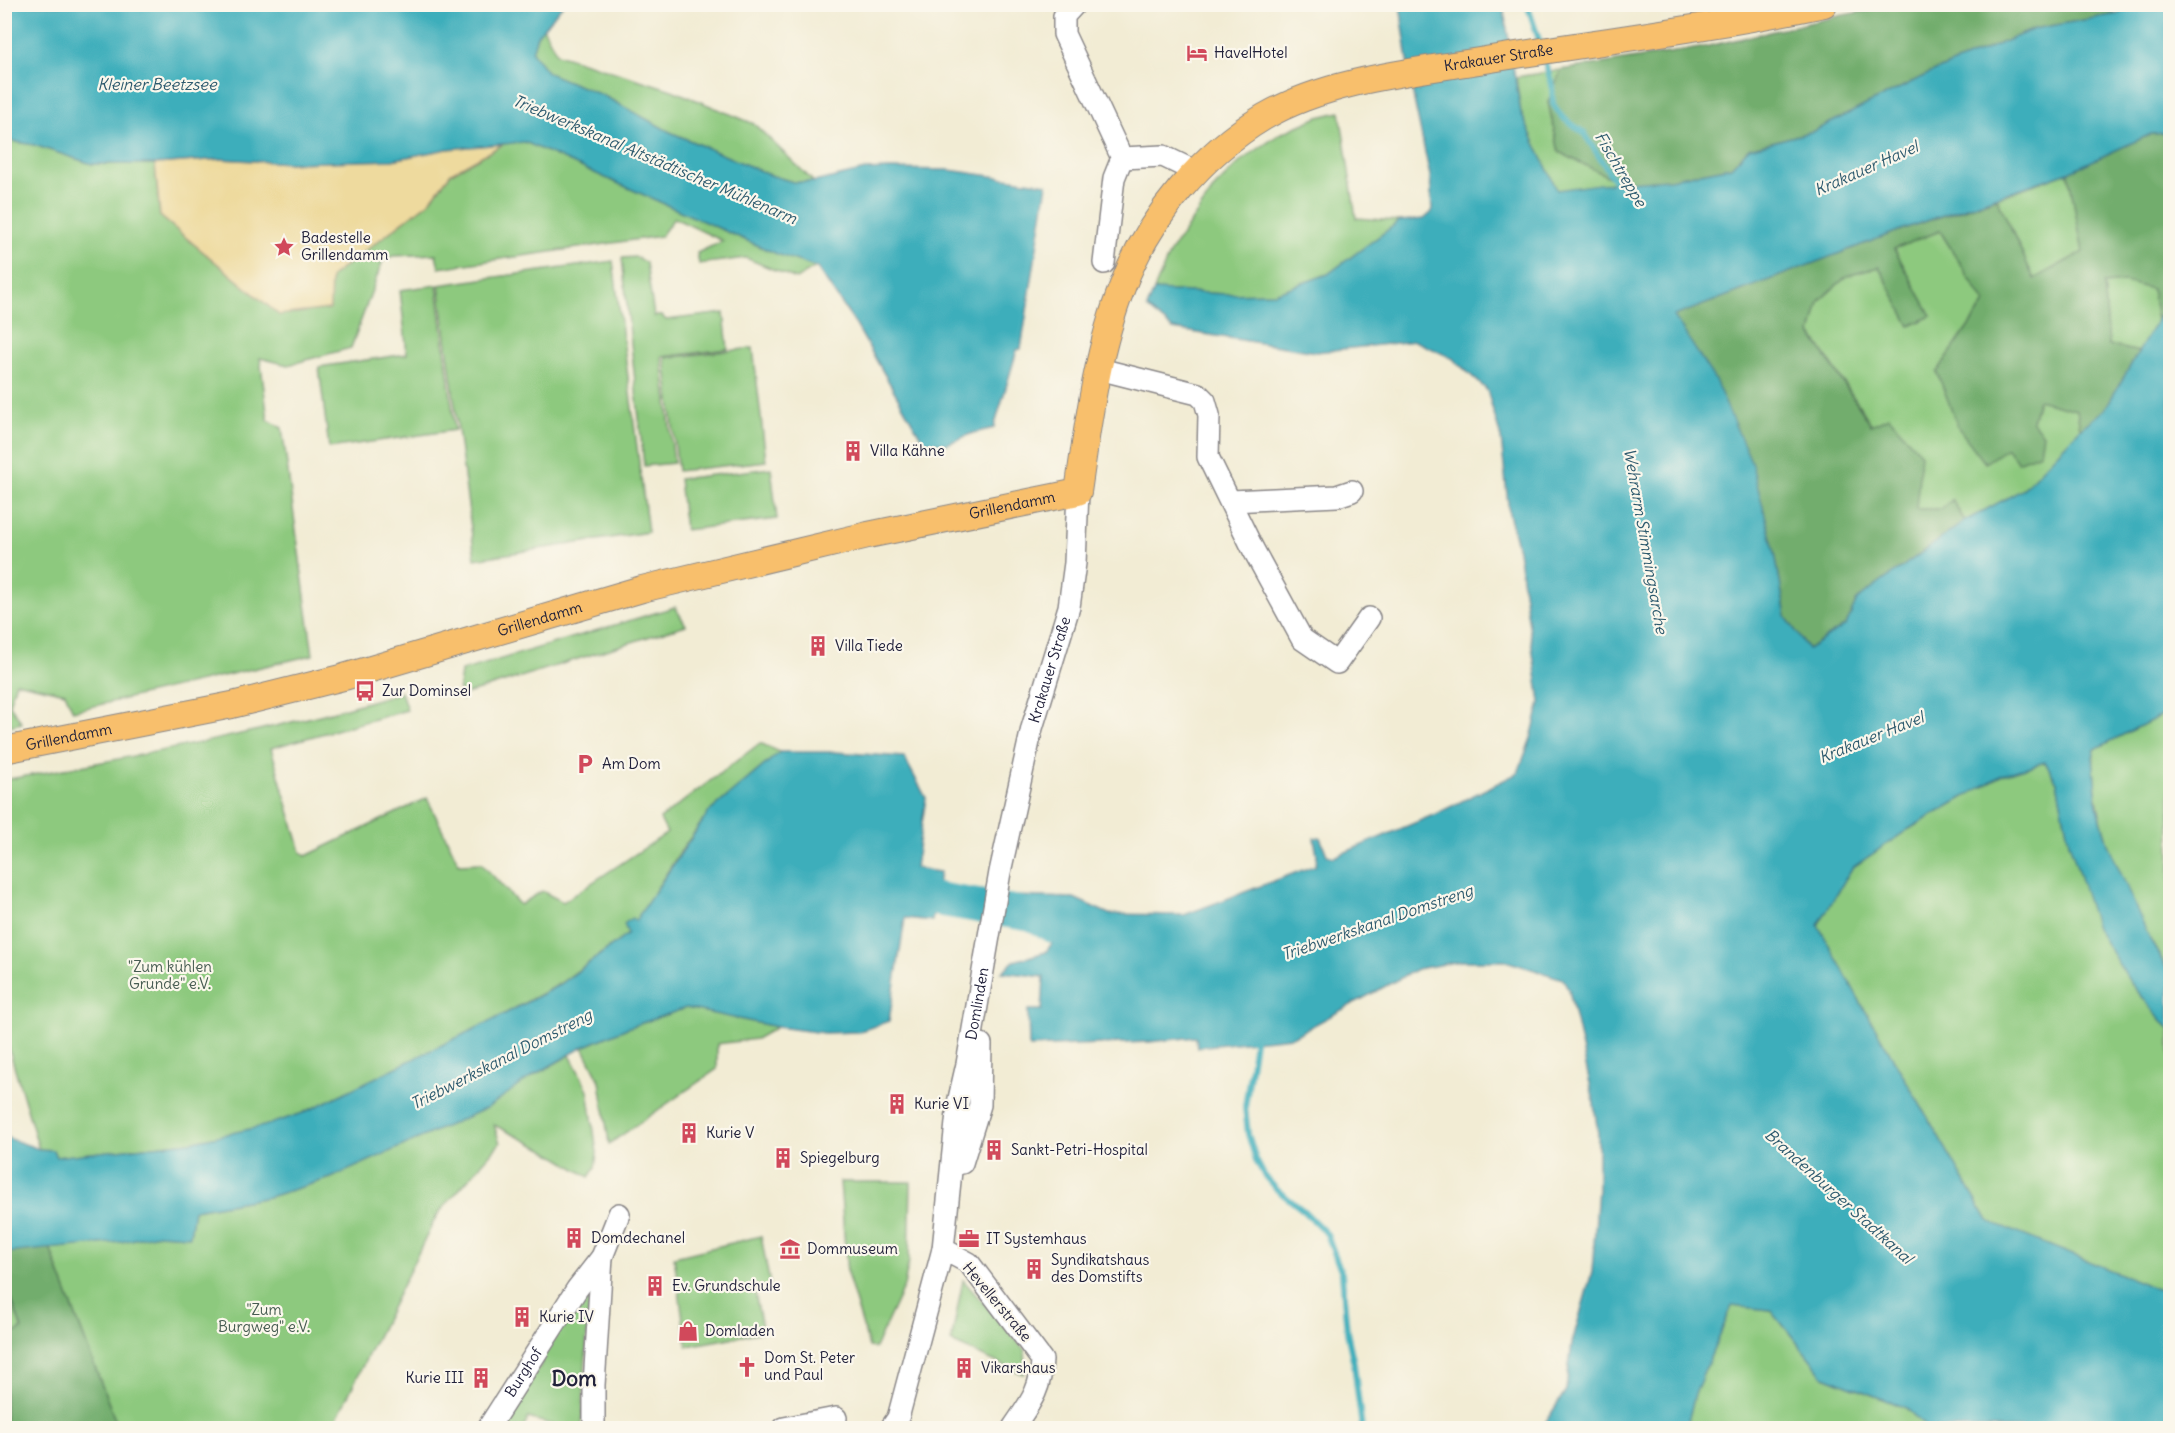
<svg xmlns="http://www.w3.org/2000/svg" width="2175" height="1433" viewBox="0 0 2175 1433" font-family="Delius,sans-serif">
	<style>
		.green { fill: #8dc97e; stroke: #58765c; stroke-width: 1.5 }
		.forest { fill: #72ad6d; stroke: #4a6854; stroke-width: 1.5 }
		.sand { fill: #eeda9e; stroke: #887e6c; stroke-width: 1.5 }
		.water { fill: #3eaebb; stroke: #30687b; stroke-width: 1.5 }
		.lines { fill: none; stroke-linecap: round; stroke-linejoin: round }
		.stream { stroke: #3eaebb; stroke-width: 6 }
		.river { stroke: #3eaebb; stroke-width: 34 }
		.minor-casing { stroke: #8a8788; stroke-width: 24 }
		.major-casing { stroke: #8a8788; stroke-width: 28 }
		.minor { stroke: #fff; stroke-width: 21 }
		.major { stroke: #f8bf6c; stroke-width: 26 }
		.labels { text-anchor: middle; stroke-width: 4.5; stroke-linejoin: round; paint-order: stroke }
		.poi-label { font-size: 15px; fill: #22223b; stroke: #fbf7ec; text-anchor: start }
		.street-label { font-size: 15px; fill: #22223b; stroke: #fbf7ec }
		.park-label { font-size: 15px; fill: #475c52; stroke: #fbf7ec }
		.water-label { font-size: 16px; font-style: italic; fill: #2d5a6e; stroke: #fbf7ec }
		.district-label { font-size: 21px; font-weight: bold; fill: #22223b; stroke: #fbf7ec }
	</style>
	<rect width="100%" height="100%" fill="#fbf7ec"/>
	<filter id="ink" filterUnits="userSpaceOnUse"><feTurbulence type="fractalNoise" baseFrequency=".0167" numOctaves="2"/><feDisplacementMap in="SourceGraphic" scale="12" xChannelSelector="R" yChannelSelector="G"/><feConvolveMatrix kernelMatrix="1 2 1 2 8 2 1 2 1" color-interpolation-filters="sRGB"/></filter>
	<filter id="wash" filterUnits="userSpaceOnUse"><feTurbulence type="fractalNoise" baseFrequency=".008" numOctaves="4" result="noise"/><feDisplacementMap in="SourceGraphic" scale="24" xChannelSelector="R" yChannelSelector="G"/><feGaussianBlur stdDeviation="1.35" result="paint"/><feColorMatrix in="noise" values="0 0 0 0 0 0 0 0 0 0 0 0 0 0 0 0 0 1.4 0 .05"/><feComposite in="paint" operator="in"/></filter>
	<g filter="url(#wash)">
		<rect width="100%" height="100%" fill="#f2ecd4"/>
		<g class="green">
			<path d="M543 27 557 54 672 90 754 124 814 182H793L770 175 670 132 604 96 548 73 532 52 537 35Z"/>
			<path d="M1561 70 1548 102 1559 152 1621 183 1557 190 1521 113 1516 77Z"/>
			<path d="M1340 112 1356 218 1400 221 1328 274 1275 293 1225 294 1154 290 1170 252 1215 187 1242 160 1280 134 1318 117Z"/>
			<path d="M5 140 34 145 92 164H155L160 216 331 277 429 202 451 173 507 142H525L777 254 816 267 796 279 746 258 699 264 697 253 723 241 674 218 661 236 439 268 436 254 393 256 383 260 351 348 288 365 260 358 268 420 282 428 313 655 73 711 65 693 16 682 9 704 22 723 5 727Z"/>
			<path d="M2068 172 2083 252 2034 279 1997 198Z"/>
			<path d="M1940 231 1985 303 1937 372 2032 422 2038 399 2078 410 2080 429 2022 490 1965 521 1952 500 1942 509H1916L1872 425 1811 333 1819 301 1847 276 1879 267 1910 326 1931 316 1894 248Z"/>
			<path d="M636 257 646 263 654 316H662L666 320 724 313 728 349 662 357 674 463 644 466 622 258Z"/>
			<path d="M613 261 648 532 475 559 439 285Z"/>
			<path d="M2125 282 2152 289 2157 321 2139 352 2109 345 2104 284Z"/>
			<path d="M437 285 455 430 329 448 319 367 407 354 400 290Z"/>
			<path d="M753 348 766 461 678 471 665 358Z"/>
			<path d="M771 468 777 519 685 530 679 479Z"/>
			<path d="M675 607 686 625 463 695 462 699 459 688 461 671Z"/>
			<path d="M401 692 407 710 271 748 301 852 306 856 427 798 459 864 481 863 520 905 542 891 563 902 667 833 660 819 760 743 780 752 709 812 678 855 628 934 559 984 499 1017 382 1076 303 1113 265 1126 190 1142 56 1157 53 1150 39 1149 9 1049 5 1024 4 780C137 756 272 732 401 692Z"/>
			<path d="M2170 711V974C2135 916 2101 849 2095 781 2094 770 2092 760 2095 749Z"/>
			<path d="M2045 762 2057 782 2069 842 2130 982 2170 1030V1294L1988 1221 1866 1012 1818 925 1852 868 1909 829 2002 775Z"/>
			<path d="M686 1008 777 1027 756 1039 717 1044V1069L609 1144 600 1081 583 1047 627 1028Z"/>
			<path d="M570 1055 588 1090 597 1153 595 1168 589 1177 545 1150 494 1125 500 1143 437 1215 332 1428H118L50 1248 121 1242 158 1234 190 1236 194 1210 269 1197 331 1178 531 1077Z"/>
			<path d="M840 1182H911L909 1261 904 1286 875 1348 869 1347 847 1273Z"/>
			<path d="M761 1236 771 1290 755 1293 763 1332 687 1346 674 1257Z"/>
			<path d="M963 1280 1025 1350 1026 1369 1023 1374 951 1342Z"/>
			<path d="M4 1281 22 1329 5 1339H4Z"/>
			<path d="M585 1294 589 1299 582 1428H565L528 1418 524 1428H511L500 1425 542 1363 537 1359 563 1321 568 1323 579 1306 574 1302Z"/>
			<path d="M1732 1306 1771 1310 1824 1376 1906 1408 1927 1428H1686L1696 1391Z"/>
		</g>
		<g class="forest">
			<path d="M2100 4 2117 14 2121 5H2140L2117 14 2034 29 1924 76 1814 131 1749 148 1731 167 1670 179 1621 183 1559 152 1548 102 1561 70 1700 48 1843 15 1900 5Z"/>
			<path d="M2170 133V298L2157 321 2152 289 2125 282 2104 284 2109 345 2139 352 2105 409 2080 429 2077 410 2038 400 2032 421 2043 434 2040 453 2018 462 2007 448 1985 463 1959 429 1937 372 1985 303 1940 231 1894 249 1931 316 1910 326 1879 267 1847 276 1819 301 1811 334 1871 425 1889 417 1921 454 1916 509H1942L1952 500 1965 521 1857 600 1846 625 1808 649 1786 617 1775 553 1674 316 1906 228 1997 198 2034 279 2083 252 2068 172 2151 134Z"/>
			<path d="M50 1248 118 1428H5L4 1339 22 1329 5 1281V1253Z"/>
		</g>
		<path class="sand" d="M507 142 451 173 429 202 331 277 330 309 279 315 160 216 155 164 221 159 291 163 392 160 447 149Z"/>
		<g class="water">
			<path d="M4 5H563L537 35 532 52 548 73 604 96 670 132 770 175 793 182H814L865 170 889 169 949 170 1047 184 1021 349 1017 350 994 428 973 433 947 444 923 441 856 325 818 269 815 267 777 254 525 142 447 149 392 160 291 163 221 159 155 164H92L34 145 5 140Z"/>
			<path d="M1400 5H1503L1521 113 1557 190 1600 184 1670 179 1731 167 1749 148 1814 131 1924 76 2034 29 2117 14 2140 5H2170V133L2151 134 2068 172 1906 228 1674 316 1715 380 1751 461 1775 553 1786 617 1808 649 1846 625 1857 600 1965 521 2022 490 2080 429 2105 409 2170 298V711L2095 749 2093 757 2097 805 2108 844 2151 942 2170 974V1030L2130 982 2096 928 2069 842 2057 782 2045 762 2002 775 1909 829 1852 868 1818 925 1866 1012 1988 1221 2170 1294V1428H1927L1906 1408 1824 1376 1771 1310 1732 1306 1696 1391 1686 1428H1542L1566 1390 1572 1343 1592 1272 1598 1188V1134L1593 1097 1569 990 1563 979 1506 961H1461L1417 969 1292 1037 1197 1047 1196 1037 1149 1042 1029 1047 1028 1010H1042L1044 977 1002 972 1014 961 1046 952 1052 943 1047 933 1008 923 1013 896 1074 898 1109 914 1184 915 1316 865 1317 855 1314 838 1320 837 1327 855 1334 857 1438 813 1518 773 1531 738 1540 702 1518 550 1509 513 1501 438 1487 390 1452 358 1415 341 1316 352 1173 329 1147 308 1154 290 1225 294 1275 293 1328 274 1400 221 1424 219 1432 212 1430 176 1413 95Z"/>
			<path d="M780 752H835L904 757 926 798 915 868 940 872 932 921 905 918 889 1021 858 1032 824 1033 777 1027 686 1008 627 1028 583 1047 531 1077 487 1108 331 1178 269 1197 194 1210 190 1236 158 1234 121 1242 5 1253V1137L39 1149 53 1150 56 1157 190 1142 264 1126 303 1113 499 1017 559 985 628 934 624 924 632 918 635 921 709 812Z"/>
		</g>
		<g class="lines">
			<g class="stream">
				<path d="M1527 4 1541 46"/>
				<path d="M1543 56 1552 84 1553 104 1562 117 1584 133 1619 188"/>
				<path d="M1248 1038 1255 1041 1245 1107 1248 1134 1256 1160 1264 1175 1276 1189 1304 1211 1327 1234 1342 1274 1347 1332 1354 1364 1362 1428"/>
			</g>
			<path class="river" d="M889 891 1032 915 1053 926"/>
		</g>
	</g>
	<g filter="url(#ink)">
		<g class="lines">
			<g class="minor-casing">
				<g id="minor">
					<path d="M1075 4 1064 16V34L1122 158 1114 178 1104 263"/>
					<path d="M1122 158 1163 156 1196 172"/>
					<path d="M1099 369 1198 394 1205 401 1209 415 1208 457 1253 549 1302 639 1337 663 1369 618"/>
					<path d="M1231 501 1337 496 1352 491"/>
					<path d="M962 1163 980 1105 981 1044"/>
					<path d="M943 1249 969 1263 1042 1360C1041 1391 1029 1404 1013 1428"/>
					<path id="s1" d="M488 1428 577 1289 602 1257"/>
					<path d="M594 1428V1385L602 1257 619 1214"/>
					<path d="M784 1428 836 1418"/>
					<path id="s2" d="M891 1428 898 1418 943 1249 958 1103 967 1064 1000 872 1032 728 1069 607 1075 563 1078 492"/>
				</g>
			</g>
			<g class="major-casing">
				<g id="major">
					<path id="s3" d="M4 750 232 705 344 677 642 589 868 535 1078 492C1088 423 1097 350 1123 285 1149 217 1202 154 1264 117 1325 81 1410 72 1479 61 1594 42 1710 28 1824 4"/>
				</g>
			</g>
			<use href="#minor" class="minor"/>
			<use href="#major" class="major"/>
		</g>
	</g>
	<defs>
		<g id="hotel-bare" transform="scale(1.62)"><path d="M-6-4.5h1.5V1H6V5H4.5V3h-9V5H-6ZM-4 0a1.8 1.8 0 1 1 3.6 0ZM.5 0V-2.5h3Q6-2.5 6 0Z" fill="#d1495b" stroke="#fbf7ec" stroke-width="2.5" paint-order="stroke"/></g>
		<g id="sight-bare" transform="scale(1.62)"><path d="M0-6L1.8-2.2L6-1.7L2.9 1.2L3.7 5.4L0 3.3L-3.7 5.4L-2.9 1.2L-6-1.7L-1.8-2.2Z" fill="#d1495b" stroke="#fbf7ec" stroke-width="2.5" paint-order="stroke"/></g>
		<g id="building-bare" transform="scale(1.62)"><path d="M-4-6H4V6H1V3H-1V6H-4ZM-2.5-4.3h1.7v1.8h-1.7ZM.8-4.3h1.7v1.8H.8ZM-2.5-1h1.7V.8h-1.7ZM.8-1h1.7V.8H.8Z" fill="#d1495b" stroke="#fbf7ec" stroke-width="2.5" paint-order="stroke"/></g>
		<g id="bus-bare" transform="scale(1.62)"><path d="M-5-6H5V4H4V6H2V4H-2V6H-4V4H-5ZM-3.5-4V0h7V-4ZM-3.5 1.2v1.5H-2V1.2ZM2 1.2v1.5H3.5V1.2Z" fill="#d1495b" stroke="#fbf7ec" stroke-width="2.5" paint-order="stroke"/></g>
		<g id="parking-bare" transform="scale(1.62)"><path d="M-3.5-5.5H1a3.5 3.5 0 0 1 0 7H-1V5.5H-3.5ZM-1-3.4V-.6H.8a1.4 1.4 0 0 0 0-2.8Z" fill="#d1495b" stroke="#fbf7ec" stroke-width="2.5" paint-order="stroke"/></g>
		<g id="office-bare" transform="scale(1.62)"><path d="M-6-3h4V-5.5h4V-3h4V5H-6ZM-1-4.5V-3h2v-1.5ZM-6 0V1H6V0Z" fill="#d1495b" stroke="#fbf7ec" stroke-width="2.5" paint-order="stroke"/></g>
		<g id="museum-bare" transform="scale(1.62)"><path d="M0-6L6-3V-2H-6V-3ZM-5-1h2V3h-2ZM-1-1h2V3h-2ZM3-1h2V3H3ZM-6 4H6V6H-6Z" fill="#d1495b" stroke="#fbf7ec" stroke-width="2.5" paint-order="stroke"/></g>
		<g id="shop-bare" transform="scale(1.62)"><path d="M-5-2.5h2.3a2.7 3.5 0 0 1 5.4 0H5L5.5 6h-11ZM-1.5-2.5h3a1.5 2.3 0 0 0-3 0Z" fill="#d1495b" stroke="#fbf7ec" stroke-width="2.5" paint-order="stroke"/></g>
		<g id="church-bare" transform="scale(1.62)"><path d="M-1.2-6h2.4v3.5h3.3v2.4h-3.3V6h-2.4V-.1h-3.3v-2.4h3.3Z" fill="#d1495b" stroke="#fbf7ec" stroke-width="2.5" paint-order="stroke"/></g>
	</defs>
	<g fill-rule="evenodd">
		<use href="#hotel-bare" x="1197" y="53"/>
		<use href="#sight-bare" x="284" y="247"/>
		<use href="#building-bare" x="853" y="451"/>
		<use href="#building-bare" x="818" y="646"/>
		<use href="#bus-bare" x="365" y="691"/>
		<use href="#parking-bare" x="585" y="764"/>
		<use href="#building-bare" x="897" y="1104"/>
		<use href="#building-bare" x="689" y="1133"/>
		<use href="#building-bare" x="994" y="1150"/>
		<use href="#building-bare" x="783" y="1158"/>
		<use href="#building-bare" x="574" y="1238"/>
		<use href="#office-bare" x="969" y="1239"/>
		<use href="#museum-bare" x="790" y="1249"/>
		<use href="#building-bare" x="1034" y="1269"/>
		<use href="#building-bare" x="655" y="1286"/>
		<use href="#building-bare" x="522" y="1317"/>
		<use href="#shop-bare" x="688" y="1331"/>
		<use href="#church-bare" x="747" y="1367"/>
		<use href="#building-bare" x="964" y="1368"/>
		<use href="#building-bare" x="481" y="1378"/>
	</g>
	<g class="labels">
		<g class="poi-label">
			<text x="1214" y="58">HavelHotel</text>
			<text x="301" y="243">Badestelle<tspan x="301" dy="17">Grillendamm</tspan></text>
			<text x="870" y="456">Villa Kähne</text>
			<text x="835" y="651">Villa Tiede</text>
			<text x="382" y="696">Zur Dominsel</text>
			<text x="602" y="769">Am Dom</text>
			<text x="914" y="1109">Kurie VI</text>
			<text x="706" y="1138">Kurie V</text>
			<text x="1011" y="1155">Sankt-Petri-Hospital</text>
			<text x="800" y="1163">Spiegelburg</text>
			<text x="591" y="1243">Domdechanel</text>
			<text x="986" y="1244">IT Systemhaus</text>
			<text x="807" y="1254">Dommuseum</text>
			<text x="1051" y="1265">Syndikatshaus<tspan x="1051" dy="17">des Domstifts</tspan></text>
			<text x="672" y="1291">Ev. Grundschule</text>
			<text x="539" y="1322">Kurie IV</text>
			<text x="705" y="1336">Domladen</text>
			<text x="764" y="1363">Dom St. Peter<tspan x="764" dy="17">und Paul</tspan></text>
			<text x="981" y="1373">Vikarshaus</text>
			<text x="464" y="1383" text-anchor="end">Kurie III</text>
		</g>
		<g class="street-label">
			<text dy="5" stroke="none"><textPath href="#s3" startOffset="1784">Krakauer Straße</textPath></text>
			<text dy="5" stroke="none"><textPath href="#s3" startOffset="1038">Grillendamm</textPath></text>
			<text dy="5" stroke="none"><textPath href="#s3" startOffset="552">Grillendamm</textPath></text>
			<text dy="5" stroke="none"><textPath href="#s2" startOffset="777">Krakauer Straße</textPath></text>
			<text dy="5" stroke="none"><textPath href="#s3" startOffset="66">Grillendamm</textPath></text>
			<text dy="5" stroke="none"><textPath href="#s2" startOffset="435">Domlinden</textPath></text>
			<text transform="translate(997 1302) rotate(50)" y="5">Hevellerstraße</text>
			<text dy="5" stroke="none"><textPath href="#s1" startOffset="66">Burghof</textPath></text>
		</g>
		<g class="park-label">
			<text x="170" y="972">"Zum kühlen<tspan x="170" dy="17">Grunde" e.V.</tspan></text>
			<text x="264" y="1315">"Zum<tspan x="264" dy="17">Burgweg" e.V.</tspan></text>
		</g>
		<g class="water-label">
			<text x="157" y="90">Kleiner Beetzsee</text>
			<text transform="translate(655 159) rotate(23)" y="6">Triebwerkskanal Altstädtischer Mühlenarm</text>
			<text transform="translate(1866 168) rotate(-24)" y="6">Krakauer Havel</text>
			<text transform="translate(1621 169) rotate(59)" y="6">Fischtreppe</text>
			<text transform="translate(1646 541) rotate(80)" y="6">Wehrarm Stimmingsarche</text>
			<text transform="translate(1871 737) rotate(-22)" y="6">Krakauer Havel</text>
			<text transform="translate(1377 922) rotate(-19)" y="6">Triebwerkskanal Domstreng</text>
			<text transform="translate(501 1059) rotate(-27)" y="6">Triebwerkskanal Domstreng</text>
			<text transform="translate(1839 1196) rotate(42)" y="6">Brandenburger Stadtkanal</text>
		</g>
		<g class="district-label">
			<text x="574" y="1386">Dom</text>
		</g>
	</g>
	<rect width="2175" height="1433" fill="none" stroke="#fbf7ec" stroke-width="24"/>
</svg>
